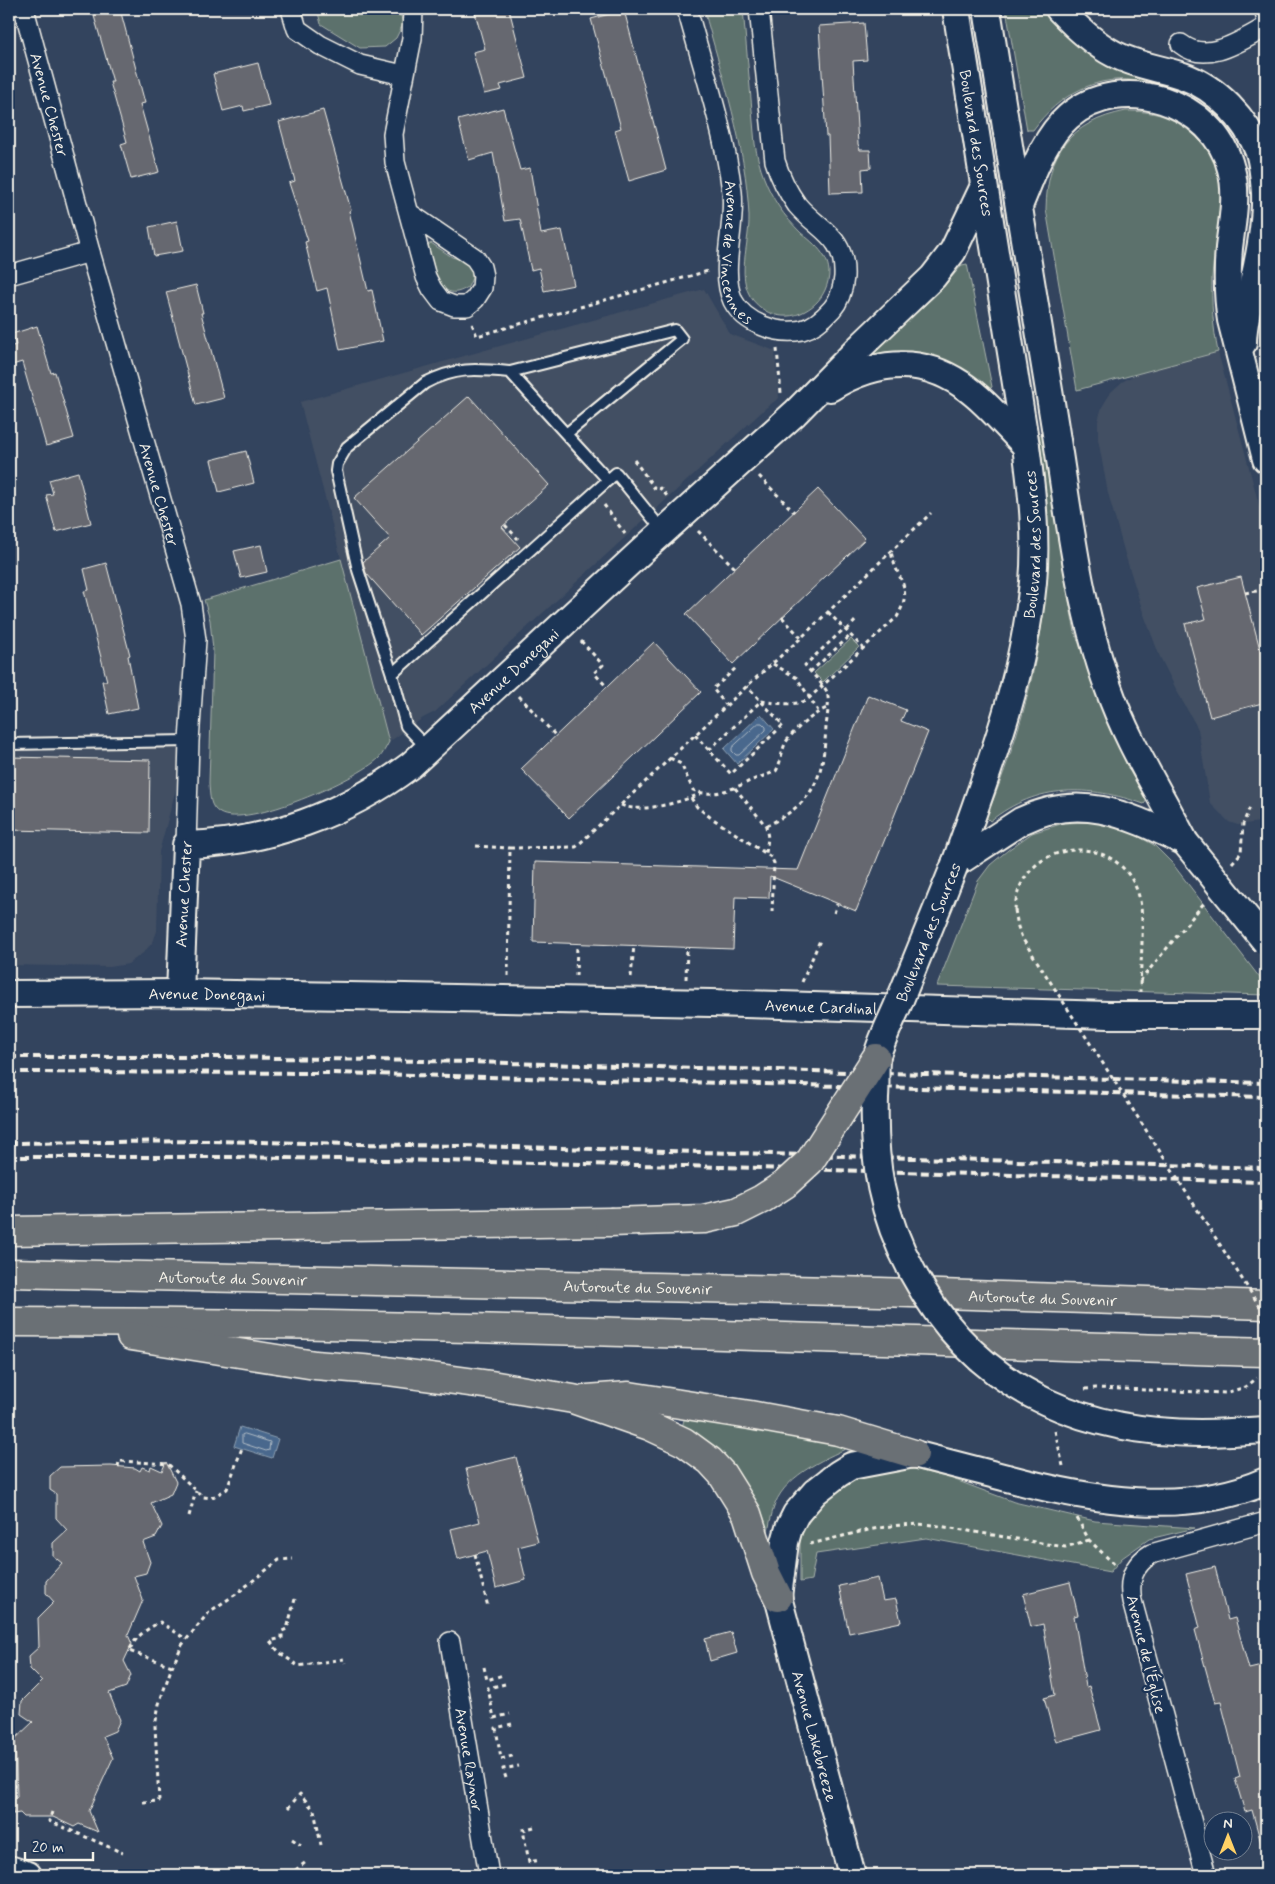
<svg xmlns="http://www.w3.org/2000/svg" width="1275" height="1884" viewBox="0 0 1275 1884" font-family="Mynerve,sans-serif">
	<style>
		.built { fill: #424f63 }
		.green { fill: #5b716c; stroke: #a8b1aa }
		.water { fill: #48688d; stroke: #8d9fb1 }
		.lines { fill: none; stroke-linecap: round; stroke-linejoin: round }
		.shore { stroke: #afbac4; stroke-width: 1 }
		.building { fill: #666870; stroke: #f4f1e8 }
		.lane-casing { stroke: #f4f1e8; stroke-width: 14 }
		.street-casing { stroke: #f4f1e8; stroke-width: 22 }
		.secondary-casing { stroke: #f4f1e8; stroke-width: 30 }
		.highway-casing { stroke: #f4f1e8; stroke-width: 31 }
		.path { stroke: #f4f1e8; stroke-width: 3; stroke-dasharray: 4 4; stroke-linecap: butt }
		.lane { stroke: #1d3557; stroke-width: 10 }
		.street { stroke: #1d3557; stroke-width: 19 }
		.secondary { stroke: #1d3557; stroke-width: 26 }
		.highway { stroke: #6b6f75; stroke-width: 28 }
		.rail { stroke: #f4f1e8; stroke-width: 4; stroke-dasharray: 8 4; stroke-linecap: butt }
		.secondary-bridge-casing { stroke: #f4f1e8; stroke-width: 30; stroke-linecap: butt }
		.highway-bridge-casing { stroke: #f4f1e8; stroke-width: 31; stroke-linecap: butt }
		.path-bridge { stroke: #f4f1e8; stroke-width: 3; stroke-dasharray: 4 4; stroke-linecap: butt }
		.secondary-bridge { stroke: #1d3557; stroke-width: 26 }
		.highway-bridge { stroke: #6b6f75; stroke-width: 28 }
		.labels { text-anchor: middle; stroke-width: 4.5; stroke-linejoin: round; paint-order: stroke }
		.street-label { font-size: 16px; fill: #f4f1e8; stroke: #1d3557 }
	</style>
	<rect width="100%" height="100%" fill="#33445e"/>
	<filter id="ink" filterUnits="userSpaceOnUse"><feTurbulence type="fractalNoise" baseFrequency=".02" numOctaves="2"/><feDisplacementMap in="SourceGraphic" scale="10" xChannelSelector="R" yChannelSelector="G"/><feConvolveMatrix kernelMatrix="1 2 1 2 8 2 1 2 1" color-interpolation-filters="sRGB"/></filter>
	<g filter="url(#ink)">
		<g class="built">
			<path d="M704 289 730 334 775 351 779 398 767 407 435 712 423 718 389 742 300 402Z"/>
			<path d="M1218 352 1266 531V821L1238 825 1229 822 1210 803 1198 729 1178 693 1160 657 1143 612 1125 554 1108 493 1098 439V421L1102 407 1111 392 1122 382 1136 374Z"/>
			<path d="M189 741 159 852 157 931 153 942 143 953 128 964 110 967 9 965V744Z"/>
		</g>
		<g class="green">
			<path d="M317 9H399L403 24 396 38 385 47 360 48 321 24Z"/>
			<path d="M704 9H743L755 144C759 168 766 187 779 207 785 216 793 225 801 233 820 248 837 263 825 290 820 301 812 308 801 313 789 318 775 317 764 310 730 288 750 249 749 216 746 145 722 77 704 9Z"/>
			<path d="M1006 9H1046L1056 20 1144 78 1143 82C1099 72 1058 95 1033 130H1027Z"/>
			<path d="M1126 111C1138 111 1151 112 1163 116 1190 126 1217 152 1220 182 1223 214 1214 245 1212 277 1211 302 1213 327 1218 352L1077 390 1046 209C1047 153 1070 122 1126 111Z"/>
			<path d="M431 243 452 257 466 261 470 264 472 278 468 287C438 307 434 265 428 245Z"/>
			<path d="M967 264 992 387 988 390 873 357 872 353 939 292 962 265Z"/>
			<path d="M1039 435H1043L1067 591 1075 632 1096 692 1129 770 1147 800 1144 804C1089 785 1038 783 990 821L986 817C1022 733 1045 645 1048 553 1049 513 1044 474 1039 435Z"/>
			<path d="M341 559 389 742C386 747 383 754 379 758 358 779 246 829 220 813 209 807 210 795 209 783L213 650 210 620 204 600Z"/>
			<path d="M851 639 859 647 823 682 814 673Z"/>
			<path d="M1093 822 1125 829 1154 845 1172 863 1266 986V995L937 986 978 881 990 865 1008 850 1032 833 1064 823Z"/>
			<path d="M686 1413 856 1444C829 1457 787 1473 775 1504 771 1514 769 1527 767 1538L682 1427Z"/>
			<path d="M888 1469H914L950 1478 1014 1502 1095 1521 1195 1528 1149 1539 1122 1558 1110 1572 926 1538 816 1554 811 1580 800 1582V1535L814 1514 832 1493 854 1480Z"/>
		</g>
		<g class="water">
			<path d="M761 714 774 729 737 764 724 749Z"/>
			<path d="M240 1427 278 1439 272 1458 234 1446Z"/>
		</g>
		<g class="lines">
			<g class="shore">
				<path d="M759 723H762L766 727V730L739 755H736L732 751V748Z"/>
				<path d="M245 1434 270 1442 269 1450 266 1451 242 1443V1435Z"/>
			</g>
		</g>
		<g class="building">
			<path d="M92 9H120L145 103 140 104 159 172 131 179 121 144 127 142 110 82H113Z"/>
			<path d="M474 9H509L527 78 500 85 502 90 484 94 473 52 485 49Z"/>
			<path d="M624 10 666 170 629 181 615 130 621 128 591 19Z"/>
			<path d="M864 23 867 60 853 61 858 144 860 150H870L871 168 862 169 863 192 830 193 828 136H826L819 26Z"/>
			<path d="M258 63 269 105 244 111 243 106 223 111 213 74Z"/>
			<path d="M503 108 520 170 530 168 541 234 562 230 574 285 544 291 539 268 531 270 520 219 505 221 493 153 469 160 458 120Z"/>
			<path d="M323 110 351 210 349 211 368 291 372 290 383 341 340 350 327 288 317 291 305 242 308 241 289 183 295 181 279 122Z"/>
			<path d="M177 221 183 251 154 256 149 227Z"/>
			<path d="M196 285 203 313H201L224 398 196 405 166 292Z"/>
			<path d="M37 326 51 373 55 372 74 438 46 446 22 362 9 366V347L16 345 12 334Z"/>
			<path d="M469 396 549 485 502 527 520 547 421 635 366 573 363 562 390 538 354 498Z"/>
			<path d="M246 451 254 483 219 492 211 460Z"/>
			<path d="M78 472 91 523 56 532 46 495 53 494 49 480Z"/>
			<path d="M818 489 865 539 733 664 686 614Z"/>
			<path d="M261 545 267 572 241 578 234 551Z"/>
			<path d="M106 563 130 655 128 656 138 708 109 714 102 681H107L84 591 89 590 84 569Z"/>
			<path d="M1241 577 1266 672V702L1210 717 1185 624 1206 619 1197 588Z"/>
			<path d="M654 642 701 692 569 818 521 769Z"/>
			<path d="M868 695 906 710 901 721 928 732 856 911 770 876 769 898 735 897 733 949 533 942 535 862 798 870Z"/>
			<path d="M9 757 150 760 149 833 9 830Z"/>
			<path d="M516 1457 538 1542 518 1547 526 1580 496 1588 487 1551 458 1559 451 1529 480 1522 466 1469Z"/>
			<path d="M166 1462 176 1482 171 1494 151 1503 162 1526 156 1537 143 1542 150 1562 146 1573 134 1576 143 1600 128 1635 132 1644 124 1661 131 1675 126 1687 109 1693 120 1720 115 1731 103 1736 113 1758 89 1811 98 1832 79 1824 74 1827 53 1817H24L20 1813 13 1814 12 1801 17 1796 15 1739 33 1722 21 1714 22 1701 42 1681 30 1669 29 1656 39 1647 38 1618 54 1602 46 1593V1581L62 1563 53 1556V1543L67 1530 56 1518V1494L50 1490V1476L60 1467 111 1466 135 1468 140 1471 142 1467 150 1470 151 1466 162 1471Z"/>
			<path d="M1215 1567 1228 1620 1235 1618 1249 1669 1266 1665V1842L1261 1843 1252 1810 1245 1812 1235 1779 1240 1777 1221 1702 1215 1703 1195 1630 1200 1628 1186 1574Z"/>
			<path d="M878 1578 883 1601 896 1599 901 1622 849 1633 839 1586Z"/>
			<path d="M1070 1582 1078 1615 1074 1616 1086 1687 1089 1686 1101 1730 1056 1742 1044 1698 1055 1695 1043 1624 1031 1627 1023 1594Z"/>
			<path d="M731 1632 737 1653 710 1661 705 1639Z"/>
		</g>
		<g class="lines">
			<g class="lane-casing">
				<g id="lane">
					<path d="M566 434 682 339 675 330 510 372C542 408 575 444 608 480"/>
					<path d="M392 674 358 570 336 471 337 464 347 447 425 383C455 367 476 369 510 372"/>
					<path d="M9 744 189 741"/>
					<path d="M428 749 406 726 392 674 616 473 663 531"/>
				</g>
			</g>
			<g class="street-casing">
				<g id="street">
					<path id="s1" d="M24 9 90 252 191 604 196 640 189 741 186 845"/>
					<path d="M291 9 297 29 320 45 360 65 403 75"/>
					<path id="s2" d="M687 9C703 68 725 132 732 192 736 227 719 270 733 301 745 324 778 335 802 330 814 327 824 318 832 309 839 301 843 288 844 277 846 236 819 231 797 205 787 191 780 177 775 161L759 9"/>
					<path d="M1265 9 1266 17"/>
					<path d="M1181 44C1207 65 1242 40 1266 27"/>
					<path d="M409 213 475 258 481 267 483 276 482 288 475 299 467 306H454L441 301 432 289 426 277 395 162 393 134 412 38 413 9"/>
					<path d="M9 275 90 252"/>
					<path id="s3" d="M450 1642 489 1875"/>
					<path d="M1206 1875 1132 1601C1128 1581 1133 1565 1151 1554L1266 1522"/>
				</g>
			</g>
			<g class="secondary-casing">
				<g id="secondary">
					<path d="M987 9C1008 144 1031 280 1053 415 1068 506 1077 600 1108 687 1127 742 1159 791 1185 842"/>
					<path d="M1059 9C1075 26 1093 43 1114 54 1137 66 1160 68 1183 76 1217 88 1246 119 1259 152 1263 165 1264 179 1265 193 1266 223 1260 254 1253 284 1249 303 1243 323 1243 343"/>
					<path d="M1019 206C1032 176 1043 139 1068 117 1120 71 1215 101 1231 169 1238 195 1232 222 1229 248 1227 273 1227 296 1231 320L1266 459"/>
					<path d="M830 388C872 362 918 355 961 384 985 400 1005 425 1026 446"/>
					<path id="s4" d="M955 864C988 770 1023 683 1033 582 1037 537 1032 491 1026 446L956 9"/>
					<path d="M955 864 1021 821C1082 791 1129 816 1185 842"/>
					<path id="s5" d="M180 993 186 845C267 843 346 814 411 765L644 549 795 413 862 345 933 277 953 251 984 186"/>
					<path id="s6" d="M9 994 180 993 405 997 711 1003 1108 1015H1266"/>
					<path d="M1231 1432 1266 1430"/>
					<path d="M9 1869 28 1875"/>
					<path d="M852 1875 778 1597 785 1542 789 1528 796 1514 815 1492 838 1474 851 1466 914 1454 1007 1478"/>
				</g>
			</g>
			<g class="highway-casing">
				<g id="highway">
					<path d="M9 1231 610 1222"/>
					<path id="s7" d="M9 1273 880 1292 1266 1305"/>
					<path d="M9 1322C428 1322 847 1340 1266 1352"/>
					<path d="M131 1336 315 1365 387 1371 491 1385 573 1399 650 1426 684 1442 710 1461 722 1474 747 1514 766 1573 778 1597"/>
					<path d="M587 1399 629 1396 750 1415 838 1431 914 1454"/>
				</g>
			</g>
			<g class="path">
				<path d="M472 324 477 336 708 271"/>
				<path d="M777 349 781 393"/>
				<path d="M634 460 656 490 660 488 668 497"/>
				<path d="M759 476 794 512"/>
				<path d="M604 505 625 534"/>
				<path d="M505 525 518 539"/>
				<path d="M698 531 735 568"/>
				<path d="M1245 593 1262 590"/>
				<path d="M828 612 863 648"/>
				<path d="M782 617 801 638"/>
				<path d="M847 630 857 619"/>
				<path d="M581 641 603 665 594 673 607 687"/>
				<path d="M1262 655 1266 654"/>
				<path d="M773 664 797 678 818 711"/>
				<path d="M810 672 851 635"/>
				<path d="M519 696 556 736"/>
				<path d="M727 706 713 689 737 667"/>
				<path d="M695 735 731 774 783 725 747 686"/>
				<path d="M709 750 761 701C776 703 791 706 806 701L897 617C915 585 896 581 891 551"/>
				<path d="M670 758 681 764 693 790C710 798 729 790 746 783 755 778 766 776 776 771 781 763 781 753 785 744 790 733 815 712 827 708"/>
				<path d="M735 788 766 826 768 838 766 853"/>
				<path d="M691 798 697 807 710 817 771 857 774 863 772 912"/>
				<path d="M621 805C640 814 681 802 700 794"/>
				<path d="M766 826C815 802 823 779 826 727 827 717 830 702 827 692 824 685 810 672 805 665L845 628"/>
				<path d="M476 846 510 848"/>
				<path d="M1232 863 1241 853 1243 824 1250 807"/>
				<path d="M1015 910C1018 840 1116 827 1138 893 1146 917 1140 966 1140 992"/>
				<path d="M834 913 837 904"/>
				<path d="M508 976 510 848 576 847 747 686 801 638 931 513"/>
				<path d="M576 976 577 944"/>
				<path d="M631 977 634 945"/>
				<path d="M686 979 687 947"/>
				<path d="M1140 981 1204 903"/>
				<path d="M802 982 821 938"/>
				<path d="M1085 1389 1096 1388 1225 1393 1246 1387 1257 1378"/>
				<path d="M1055 1431 1063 1466"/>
				<path d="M118 1467 119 1461 168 1464 203 1497 211 1498 227 1489 242 1448"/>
				<path d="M189 1516 196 1491"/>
				<path d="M1077 1518 1089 1540 1115 1565"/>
				<path d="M810 1544C850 1535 891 1521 933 1525L1065 1547 1089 1540"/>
				<path d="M475 1554 488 1607"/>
				<path d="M295 1599 287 1629 282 1631V1638L270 1641 279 1652 298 1666 344 1659 345 1663"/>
				<path d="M172 1666 129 1651C136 1636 145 1630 160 1622L186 1639"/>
				<path d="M484 1667 487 1680 503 1675"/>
				<path d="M505 1684 488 1688 494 1718 510 1714"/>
				<path d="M512 1724 496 1728 501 1759 516 1755"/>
				<path d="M506 1778 503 1769 519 1766"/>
				<path d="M143 1802 159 1801 155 1726 159 1704 170 1672 182 1645 209 1612 236 1594 279 1560 293 1559"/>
				<path d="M288 1808 300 1794 314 1810 321 1845"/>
				<path d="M52 1812 49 1821 123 1853"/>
				<path d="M534 1827 523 1830 529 1862 539 1860"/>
				<path d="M292 1839 301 1845"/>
				<path d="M289 1875 306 1862"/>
			</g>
			<use href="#lane" class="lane"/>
			<use href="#street" class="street"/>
			<use href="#secondary" class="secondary"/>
			<use href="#highway" class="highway"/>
			<g class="rail">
				<path d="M9 1057H231L469 1062 1266 1083"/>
				<path d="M9 1072 333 1073 1266 1097"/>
				<path d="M9 1143 209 1141 559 1148 1266 1168"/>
				<path d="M9 1157H237L685 1166 1266 1182"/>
			</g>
			<g class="secondary-bridge-casing">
				<g id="secondary-bridge">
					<path d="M1185 842 1266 942"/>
					<path d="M955 864C936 912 916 960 897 1007 891 1021 878 1047 876 1060 875 1072 876 1085 875 1097 873 1164 881 1214 913 1273 979 1397 1097 1440 1231 1432"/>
					<path d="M1007 1478C1089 1500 1185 1517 1266 1481"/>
				</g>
			</g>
			<g class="highway-bridge-casing">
				<path id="highway-bridge" d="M610 1222 704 1219 736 1212 762 1199 785 1184 810 1161 876 1058"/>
			</g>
			<path class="path-bridge" d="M1015 910 1018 927 1022 938 1266 1316"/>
			<use href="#secondary-bridge" class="secondary-bridge"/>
			<use href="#highway-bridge" class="highway-bridge"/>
		</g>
	</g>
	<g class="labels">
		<g class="street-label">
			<text dy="6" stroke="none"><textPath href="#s1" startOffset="99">Avenue Chester</textPath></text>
			<text transform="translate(977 143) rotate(81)" y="6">Boulevard des Sources</text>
			<text dy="6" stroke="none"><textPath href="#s2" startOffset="251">Avenue de Vincennes</textPath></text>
			<text dy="6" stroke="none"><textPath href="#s1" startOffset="504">Avenue Chester</textPath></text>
			<text dy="6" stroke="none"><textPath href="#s4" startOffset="331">Boulevard des Sources</textPath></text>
			<text dy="6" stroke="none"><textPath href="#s5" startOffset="530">Avenue Donegani</textPath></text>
			<text transform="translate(183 894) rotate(-87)" y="6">Avenue Chester</text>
			<text transform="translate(928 932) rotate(-68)" y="6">Boulevard des Sources</text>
			<text dy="6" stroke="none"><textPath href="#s6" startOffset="198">Avenue Donegani</textPath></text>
			<text dy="6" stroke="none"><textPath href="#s6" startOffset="812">Avenue Cardinal</textPath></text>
			<text dy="6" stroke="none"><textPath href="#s7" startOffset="224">Autoroute du Souvenir</textPath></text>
			<text dy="6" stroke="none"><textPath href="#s7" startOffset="629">Autoroute du Souvenir</textPath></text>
			<text dy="6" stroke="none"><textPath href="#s7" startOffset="1034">Autoroute du Souvenir</textPath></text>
			<text transform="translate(1147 1654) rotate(76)" y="6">Avenue de l'Église</text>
			<text transform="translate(815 1736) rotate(75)" y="6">Avenue Lakebreeze</text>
			<text dy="6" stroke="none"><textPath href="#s3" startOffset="119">Avenue Raynor</textPath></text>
		</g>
	</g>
	<rect width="1275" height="1884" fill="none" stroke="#1d3557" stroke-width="30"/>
	<rect x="15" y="15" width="1245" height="1854" fill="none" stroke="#f4f1e8" stroke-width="2" filter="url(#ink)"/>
	<g transform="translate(1228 1836)"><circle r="24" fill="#1d3557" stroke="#738091"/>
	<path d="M0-4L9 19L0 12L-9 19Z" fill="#ffd166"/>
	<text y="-8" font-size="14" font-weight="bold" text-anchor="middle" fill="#f4f1e8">N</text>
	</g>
	<path d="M25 1852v8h68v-8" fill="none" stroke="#f4f1e8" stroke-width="2.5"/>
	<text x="32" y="1852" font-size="15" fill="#f4f1e8" stroke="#1d3557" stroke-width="4" paint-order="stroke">20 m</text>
</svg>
